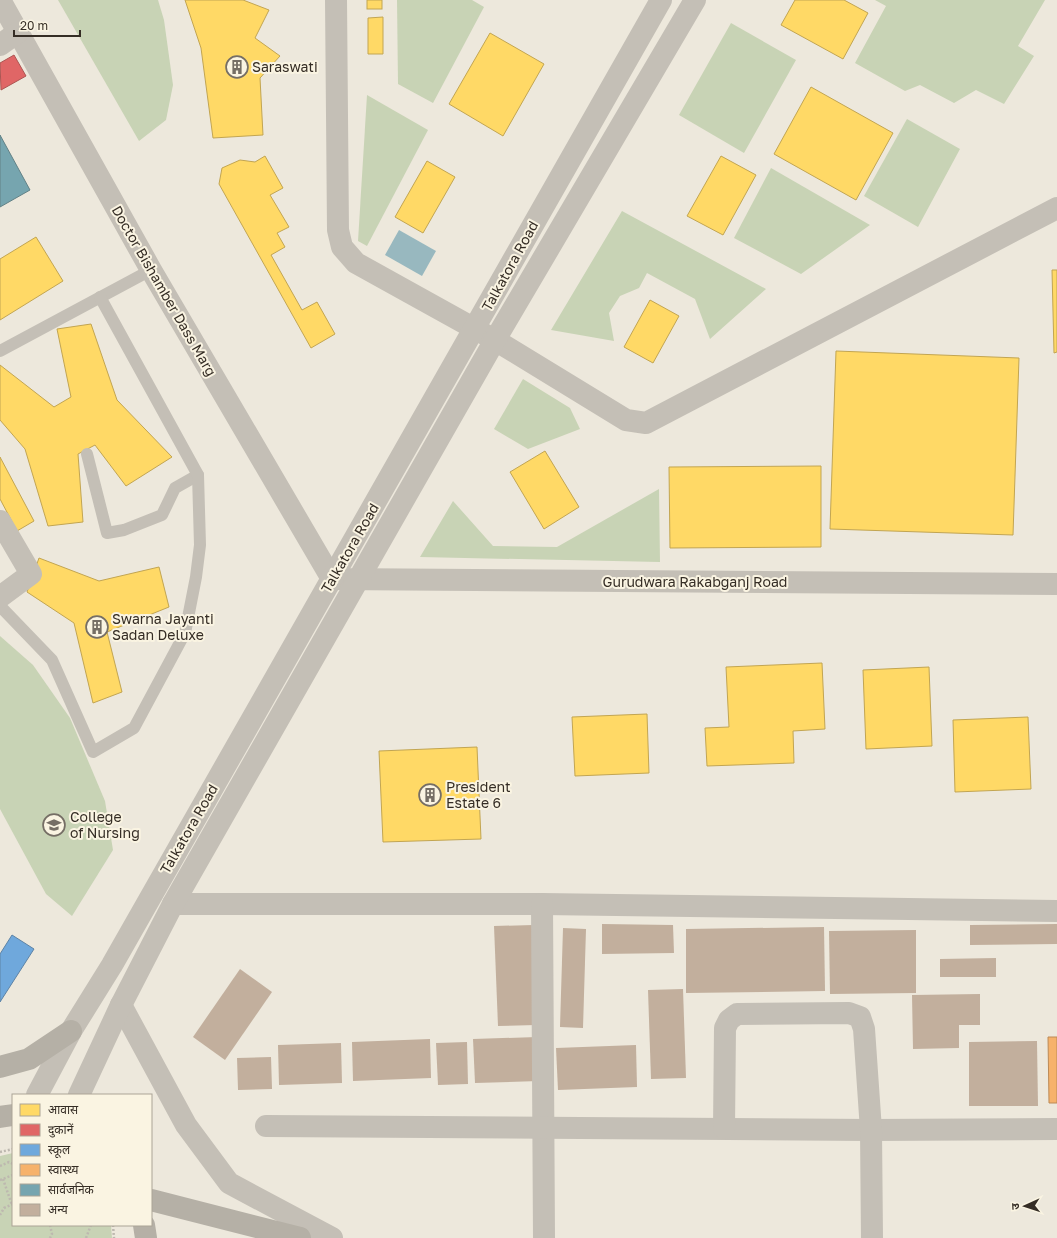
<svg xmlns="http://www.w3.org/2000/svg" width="1057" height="1238" viewBox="0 0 1057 1238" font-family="'Golos Text','Noto Sans Devanagari',sans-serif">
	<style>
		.green { fill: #c8d3b5 }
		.water { fill: #98b8bf }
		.homes { fill: #ffd966; stroke: #c2a552 }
		.shops { fill: #e06666; stroke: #ad5552 }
		.schools { fill: #6fa8dc; stroke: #5e83a5 }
		.health { fill: #f6b26b; stroke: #bc8a56 }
		.public { fill: #76a5af; stroke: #628186 }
		.building { fill: #c2af9d }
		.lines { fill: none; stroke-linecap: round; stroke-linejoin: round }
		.path { stroke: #bdb8af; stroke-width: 2.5; stroke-dasharray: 2 2; stroke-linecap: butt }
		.service { stroke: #c4bfb6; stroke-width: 12 }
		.minor { stroke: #c4bfb6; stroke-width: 22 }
		.tertiary { stroke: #c4bfb6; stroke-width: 22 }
		.secondary { stroke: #b5b0a6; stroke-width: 22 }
		.labels { text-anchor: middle; stroke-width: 4; stroke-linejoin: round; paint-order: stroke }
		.poi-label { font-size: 14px; fill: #352d25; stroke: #faf4e2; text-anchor: start }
		.street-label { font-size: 14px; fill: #352d25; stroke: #faf4e2 }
	</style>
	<rect width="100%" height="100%" fill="#ede8dc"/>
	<g class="green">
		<path d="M58 0H158L164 20 173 85 166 120 139 141Z"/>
		<path d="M397 0H472L484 7 433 103 398 84Z"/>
		<path d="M875 0H1045L1018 46 1034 56 1004 104 976 90 954 103 920 85 905 91 855 63 886 6Z"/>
		<path d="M731 23 796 60 744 153 679 115Z"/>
		<path d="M367 95 428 130 367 246 358 241Z"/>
		<path d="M907 119 960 149 918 227 864 196Z"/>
		<path d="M771 168 870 225 801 274 734 238Z"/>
		<path d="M622 211 766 289 710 339 695 299 647 273 639 288 620 296 609 313 614 341 551 330Z"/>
		<path d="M523 379 570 408 580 429 528 449 494 429Z"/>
		<path d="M659 489 660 562 420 557 453 501 493 546 557 547Z"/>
		<path d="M0 636 33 665 70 718 105 801 113 850 72 916 46 894 0 809Z"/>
		<path d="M13 1153V1225H111L112 1238H0V1156Z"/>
	</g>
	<path class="water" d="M399 230 436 251 422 276 385 255Z"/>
	<g class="homes">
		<path d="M185 0H243L269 10 255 38 280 56 260 78 263 135 213 138 201 48Z"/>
		<rect x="367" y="0" width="15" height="9"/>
		<path d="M795 0H844L868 13 843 59 781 25Z"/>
		<path d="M383 17V54H368V18Z"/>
		<path d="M490 33 544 64 503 136 449 104Z"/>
		<path d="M811 87 893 133 856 200 774 154Z"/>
		<path d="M265 156 283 188 270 195 289 227 277 233 285 247 271 255 302 310 317 302 335 334 311 348 219 184 222 168 240 160 255 162Z"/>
		<path d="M721 156 756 175 723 235 687 216Z"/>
		<path d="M427 161 455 177 423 233 395 217Z"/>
		<path d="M36 237 63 281 0 320V259Z"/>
		<path d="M1052 270H1057V352L1054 353Z"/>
		<path d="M650 300 679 316 653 363 624 347Z"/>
		<path d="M91 324 117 400 172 457 126 486 95 445 78 454 83 522 48 526 25 449 0 420V365L54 407 71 397 57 329Z"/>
		<path d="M836 351 1019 358 1013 535 830 529Z"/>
		<path d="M545 451 579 507 544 529 510 472Z"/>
		<path d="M0 457 34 521 17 531 0 499Z"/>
		<path d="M821 466V547L670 548 669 467Z"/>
		<path d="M39 558 99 581 159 567 169 607 107 632 122 692 93 703 74 623 27 592Z"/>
		<path d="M822 663 825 729 793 731 794 763 707 766 705 728 729 727 726 667Z"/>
		<path d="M929 667 932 746 866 749 863 670Z"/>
		<path d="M647 714 649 773 575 776 572 717Z"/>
		<path d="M1028 717 1031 789 955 792 953 720Z"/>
		<path d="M477 747 481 839 383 842 379 751Z"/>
	</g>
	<path class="shops" d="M14 55 26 76 1 90 0 63Z"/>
	<path class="schools" d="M12 935 34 949 0 1002V954Z"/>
	<path class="health" d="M1048 1037H1057V1103H1049Z"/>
	<path class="public" d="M0 135 30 190 0 207Z"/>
	<g class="building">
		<path d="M602 924 673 925 674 953 602 954Z"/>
		<path d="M1057 924V944L970 945V925Z"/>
		<path d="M533 925 536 1025 498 1026 494 926Z"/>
		<path d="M824 927 825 991 686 993V929Z"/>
		<path d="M563 928 586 929 583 1028 560 1027Z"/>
		<path d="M916 930V993L830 994 829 931Z"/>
		<path d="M996 958V977H940V959Z"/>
		<path d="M240 969 272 992 225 1060 193 1037Z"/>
		<path d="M683 989 686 1078 651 1079 648 990Z"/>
		<path d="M980 994V1025H959V1048L913 1049 912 995Z"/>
		<path d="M537 1037 539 1081 475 1083 473 1039Z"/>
		<path d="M430 1039 431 1078 353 1081 352 1042Z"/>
		<path d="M1037 1041 1038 1106H969V1042Z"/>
		<path d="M467 1042 468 1084 438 1085 436 1043Z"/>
		<path d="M341 1043 342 1083 279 1085 278 1045Z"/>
		<path d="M636 1045 637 1087 558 1090 556 1048Z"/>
		<path d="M271 1057 272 1089 238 1090 237 1058Z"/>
	</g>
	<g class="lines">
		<g class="path">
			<path d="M0 1152 13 1149"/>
			<path d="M0 1166 9 1162 13 1164"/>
			<path d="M3 1179 12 1205"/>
			<path d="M0 1180 13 1175"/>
			<path d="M0 1215 4 1208 13 1204"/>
			<path d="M50 1225 52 1234 50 1238"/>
			<path d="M113 1225 114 1238"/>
			<path d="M86 1238 91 1225"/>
		</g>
		<g class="service">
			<path d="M0 351 151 270"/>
			<path d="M87 454 107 533 124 530 162 515 175 488 198 475"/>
			<path d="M0 606 52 660 93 752 134 728 185 633 196 577 200 545 198 475 100 297"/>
		</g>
		<g class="minor">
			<path d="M0 0 151 270 332 579 1057 584"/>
			<path d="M336 0 338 230 342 247 356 263 495 340 626 420 646 423 1057 208"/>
			<path d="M0 45 18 32"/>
			<path d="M0 521 31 574 0 597"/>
			<path d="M173 904H542L1057 911"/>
			<path d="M542 904 544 1238"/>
			<path d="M121 1005 186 1125 229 1183 332 1238"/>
			<path d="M266 1126 871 1130 1057 1129"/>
			<path d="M724 1128 725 1028 729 1020 737 1014 849 1013 860 1017 864 1029 871 1130 872 1238"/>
		</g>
		<g class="tertiary">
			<path d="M37 1095 71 1031 112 965 661 0"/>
			<path d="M79 1095 121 1005 173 904 495 340 695 0"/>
		</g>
		<g class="secondary">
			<path d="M0 1067 29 1059 71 1031"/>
			<path d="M0 1117 13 1115"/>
			<path d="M151 1200 300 1238"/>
			<path d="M144 1225 146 1238"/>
		</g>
	</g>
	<defs>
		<g id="building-ring" transform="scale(1.15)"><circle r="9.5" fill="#faf4e2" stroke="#756e65" stroke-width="1.5"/><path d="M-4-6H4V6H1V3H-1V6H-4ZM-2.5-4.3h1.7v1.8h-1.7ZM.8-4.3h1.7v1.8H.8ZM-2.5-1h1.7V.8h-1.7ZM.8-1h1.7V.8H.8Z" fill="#756e65"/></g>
		<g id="university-ring" transform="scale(1.15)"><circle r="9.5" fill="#faf4e2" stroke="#756e65" stroke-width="1.5"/><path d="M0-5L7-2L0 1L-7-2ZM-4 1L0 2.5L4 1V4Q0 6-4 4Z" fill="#756e65"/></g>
	</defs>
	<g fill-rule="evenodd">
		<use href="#building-ring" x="237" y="67"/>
		<use href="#building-ring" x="97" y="627"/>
		<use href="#building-ring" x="430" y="795"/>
		<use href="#university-ring" x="54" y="825"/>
	</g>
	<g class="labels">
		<g class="poi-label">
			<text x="252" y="72">Saraswati</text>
			<text x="112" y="624">Swarna Jayanti<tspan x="112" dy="16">Sadan Deluxe</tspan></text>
			<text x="446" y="792">President<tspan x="446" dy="16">Estate 6</tspan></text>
			<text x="70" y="822">College<tspan x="70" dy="16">of Nursing</tspan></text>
		</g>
		<g class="street-label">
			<text transform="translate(510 266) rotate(-61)" y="5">Talkatora Road</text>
			<text transform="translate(164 291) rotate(60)" y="5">Doctor Bishamber Dass Marg</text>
			<text transform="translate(350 548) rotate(-60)" y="5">Talkatora Road</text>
			<text x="695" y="587">Gurudwara Rakabganj Road</text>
			<text transform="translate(189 829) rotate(-60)" y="5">Talkatora Road</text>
		</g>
	</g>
	<rect x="12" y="1094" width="140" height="132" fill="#faf4e2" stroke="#aba496"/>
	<rect x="20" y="1104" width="20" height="12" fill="#ffd966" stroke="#aba496"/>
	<text x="48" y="1114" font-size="12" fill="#352d25">आवास</text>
	<rect x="20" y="1124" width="20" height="12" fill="#e06666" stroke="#aba496"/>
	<text x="48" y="1134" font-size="12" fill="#352d25">दुकानें</text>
	<rect x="20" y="1144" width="20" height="12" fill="#6fa8dc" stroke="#aba496"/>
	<text x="48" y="1154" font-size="12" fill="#352d25">स्कूल</text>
	<rect x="20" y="1164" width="20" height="12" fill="#f6b26b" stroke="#aba496"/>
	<text x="48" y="1174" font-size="12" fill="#352d25">स्वास्थ्य</text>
	<rect x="20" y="1184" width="20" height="12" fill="#76a5af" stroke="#aba496"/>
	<text x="48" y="1194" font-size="12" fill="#352d25">सार्वजनिक</text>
	<rect x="20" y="1204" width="20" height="12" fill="#c2af9d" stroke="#aba496"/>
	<text x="48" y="1214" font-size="12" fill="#352d25">अन्य</text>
	<g transform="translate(1025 1206) rotate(267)" stroke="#faf4e2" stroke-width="3" paint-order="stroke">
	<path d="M0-3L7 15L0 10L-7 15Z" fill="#352d25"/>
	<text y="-6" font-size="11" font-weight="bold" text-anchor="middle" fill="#352d25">उ</text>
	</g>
	<path d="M14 30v6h66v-6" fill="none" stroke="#352d25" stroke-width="2"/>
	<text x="20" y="30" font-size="12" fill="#352d25" stroke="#faf4e2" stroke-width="3" paint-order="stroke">20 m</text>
</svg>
